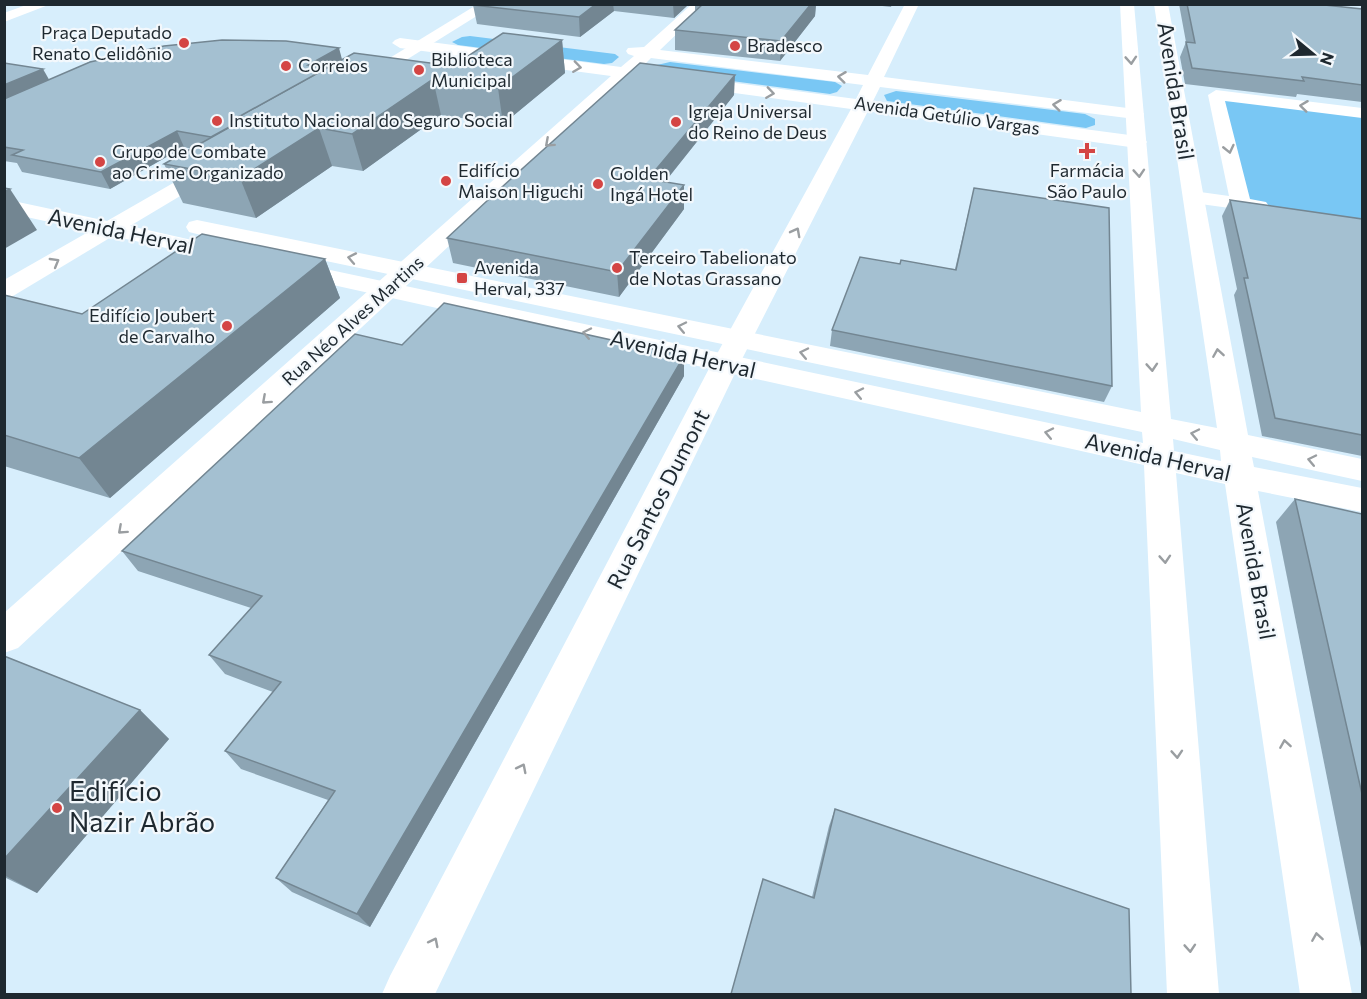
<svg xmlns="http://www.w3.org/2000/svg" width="1367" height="999" viewBox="0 0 1367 999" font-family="Commissioner,sans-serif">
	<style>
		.green { fill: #79c7f4 }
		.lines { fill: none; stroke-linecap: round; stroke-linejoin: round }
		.minor { fill: #fff; fill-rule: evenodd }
		.tertiary { fill: #fff; fill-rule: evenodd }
		.secondary { fill: #fff; fill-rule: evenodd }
		.wall { fill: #8da5b4 }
		.shaded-wall { fill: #738692 }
		.building { fill: #a4c0d1; stroke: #738692; stroke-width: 1.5 }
		.oneway { stroke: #9a9ea1 }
		.poi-dot { fill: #d44544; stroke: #f3f8fc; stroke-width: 2 }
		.labels { text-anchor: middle; stroke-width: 4.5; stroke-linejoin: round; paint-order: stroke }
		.far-poi-label { font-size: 18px; fill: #1e282f; stroke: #f3f8fc; text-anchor: start }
		.far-street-label { font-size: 18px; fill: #1e282f; stroke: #f3f8fc }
		.street-label { font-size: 22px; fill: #1e282f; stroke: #f3f8fc }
		.near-poi-label { font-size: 27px; fill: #1e282f; stroke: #f3f8fc; text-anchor: start }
	</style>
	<rect width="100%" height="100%" fill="#d7eefc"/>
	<g class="green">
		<path d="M470 36 615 54 619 57 612 63 604 64 458 45 452 42 462 37Z"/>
		<path d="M670 62 835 82 842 86 837 92 830 94 663 72 657 65Z"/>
		<path d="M896 91 1085 114 1095 119V125L1086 128 887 101 884 95Z"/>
		<path d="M1216 95 1362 113V221L1241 204Z"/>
	</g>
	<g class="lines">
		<path class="minor" d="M1216 90 1362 108V118L1225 101 1250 199 1266 202 1269 206 1266 210 1259 212 1193 203 1186 201 1183 197 1186 193 1193 191 1229 196 1208 95Z"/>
		<path class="tertiary" d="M692 4H708L660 50 868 75 905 4H919L884 77 1135 109 1141 110 1144 114 1141 118 1135 119 880 87 873 101 1137 136 1144 138 1147 142 1144 146 1137 148 868 111 740 363 435 994H382L390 976 712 363 851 109 690 87 684 86 682 82 684 78 690 77 856 99 863 85 651 58 639 70 648 71 650 75 648 79 629 78 18 648 4 653V613L611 76 400 48 392 43 395 40 400 38 621 67 634 56 628 54 626 51 628 48 644 47Z"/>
		<g class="secondary">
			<path d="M29 4H51L4 22V13Z"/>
			<path d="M478 4H496L366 85H354L352 81Z"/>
			<path d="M1120 4H1134L1171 419 1217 428 1154 4H1168L1248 435 1362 459V481L1252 457 1254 467 1362 488V512L1258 491 1352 994H1300L1225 484 1176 473 1219 994H1167L1144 465 288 275 279 273 276 268 279 263 288 261 1143 443 1142 432 197 234 189 232 186 227 189 222 197 220 1141 412ZM1173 439 1220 450 1221 461 1174 451Z"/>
			<path d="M215 161 222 163 225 167 222 171 130 226 236 250 240 255 236 260 228 262 113 236 13 296 4 298V280L90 231 4 212V199L107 221 208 163Z"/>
		</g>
	</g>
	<g class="wall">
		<path d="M474 4H689L674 18 614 11 580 37 477 24 473 5Z"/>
		<path d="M695 4H816L815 16 780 61 675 50V30L695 12Z"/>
		<path d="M865 4H892L891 7Z"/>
		<path d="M1179 4H1315L1362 9V102L1297 94 1296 97 1185 84 1180 57 1186 42Z"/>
		<path d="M562 40 565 73 503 124 441 115 363 171 332 166 256 218 183 203 164 164 192 149 184 147 110 189 22 172 17 163 4 161V63L49 80 342 60 453 66Z"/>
		<path d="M734 95 665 182 684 209 619 297 453 263 447 238Z"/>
		<path d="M974 188 1112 386 1104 402 830 346 832 330 900 264 955 269Z"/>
		<path d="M1230 200 1362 219V456L1262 436 1234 295 1237 289 1222 216Z"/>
		<path d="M325 259 340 298 110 498 4 466V295L82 314Z"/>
		<path d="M402 345 684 356V376L370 927 292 892 276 878 328 800 241 769 225 751 273 692 225 674 209 655 251 608 138 571 122 551Z"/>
		<path d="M1295 499 1362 514V953L1276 522Z"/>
		<path d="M4 656 140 710 169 739 37 893 4 877Z"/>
		<path d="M835 809 1131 994 812 897 829 826Z"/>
	</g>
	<g class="shaded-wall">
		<path d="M596 4H613L614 11 580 37 579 17Z"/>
		<path d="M673 4H689L674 18Z"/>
		<path d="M811 4H816L815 16 780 61 781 41Z"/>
		<path d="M562 40 565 73 503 124 498 88Z"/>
		<path d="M339 48 343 63 312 80 308 65Z"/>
		<path d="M43 69 51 83 4 103V85Z"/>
		<path d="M735 75 734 95 648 203V179Z"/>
		<path d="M433 79 441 115 363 171 352 134Z"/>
		<path d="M319 128 332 166 256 218 240 178Z"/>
		<path d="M177 131 184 147 110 189 101 172Z"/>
		<path d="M684 185V209L619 297 617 272Z"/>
		<path d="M10 189 37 230 4 249V192Z"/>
		<path d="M325 259 340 298 110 498 79 458Z"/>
		<path d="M684 356V376L370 927 357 914Z"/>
		<path d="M140 710 169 739 37 893 4 875V859Z"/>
	</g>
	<g class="building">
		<path d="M474 4H596L579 17 473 5Z"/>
		<path d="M703 4H811L781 41 675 30Z"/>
		<path d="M1187 4H1315L1362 9V85L1302 77 1304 81 1192 68 1186 42 1195 43Z"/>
		<path d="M503 33 562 40 498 88 433 79 352 134 319 128 240 178 164 164 239 122 231 121 354 53 453 66Z"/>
		<path d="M222 40 286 41 339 48 308 65 327 68 231 121 233 125 211 137 177 131 101 172 12 155 23 150 4 147V99L90 62 164 46Z"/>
		<path d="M4 63 43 69 4 85Z"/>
		<path d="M640 63 735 75 648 179 684 185 617 272 447 238 502 187Z"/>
		<path d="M4 188 10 189 4 192Z"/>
		<path d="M974 188 1109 208 1112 386 832 330 860 257 900 264 901 260 956 270Z"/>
		<path d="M1230 200 1362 219V435L1275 418 1244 278H1248Z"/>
		<path d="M202 234 325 259 79 458 4 435V295L82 314Z"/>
		<path d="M444 303 684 356 357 914 276 878 335 791 225 751 281 682 209 655 262 596 122 551 355 334 402 345Z"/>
		<path d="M1295 499 1362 514V794Z"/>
		<path d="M4 656 140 710 4 859Z"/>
		<path d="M835 809 1129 909 1131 994H731L763 879 814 898Z"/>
	</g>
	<defs><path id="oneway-chevron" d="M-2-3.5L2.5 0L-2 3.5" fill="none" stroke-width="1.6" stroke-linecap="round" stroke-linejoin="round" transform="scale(1.5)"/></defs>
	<g class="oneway">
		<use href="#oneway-chevron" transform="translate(1131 60) rotate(86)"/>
		<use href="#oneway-chevron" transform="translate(577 67) rotate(8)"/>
		<use href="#oneway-chevron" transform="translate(842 77) rotate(-173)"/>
		<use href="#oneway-chevron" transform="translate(770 93) rotate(8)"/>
		<use href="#oneway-chevron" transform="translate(1057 105) rotate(-173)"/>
		<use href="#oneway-chevron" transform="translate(1304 106) rotate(-173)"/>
		<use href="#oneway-chevron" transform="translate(549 143) rotate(138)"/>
		<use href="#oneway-chevron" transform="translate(1229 149) rotate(77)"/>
		<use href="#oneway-chevron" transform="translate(1139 173) rotate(86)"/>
		<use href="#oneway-chevron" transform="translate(796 232) rotate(-62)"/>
		<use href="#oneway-chevron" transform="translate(352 258) rotate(-169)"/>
		<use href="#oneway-chevron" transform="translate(55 262) rotate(-30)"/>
		<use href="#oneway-chevron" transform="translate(682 327) rotate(-168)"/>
		<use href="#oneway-chevron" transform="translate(587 333) rotate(-168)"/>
		<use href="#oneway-chevron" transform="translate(804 353) rotate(-168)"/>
		<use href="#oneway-chevron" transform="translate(1218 353) rotate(-99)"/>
		<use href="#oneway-chevron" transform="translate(1152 367) rotate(86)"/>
		<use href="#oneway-chevron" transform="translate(859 393) rotate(-168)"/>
		<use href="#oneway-chevron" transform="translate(266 400) rotate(138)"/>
		<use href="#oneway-chevron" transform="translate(1049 433) rotate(-168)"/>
		<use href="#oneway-chevron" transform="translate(1195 434) rotate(-168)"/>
		<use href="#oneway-chevron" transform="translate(1312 460) rotate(-168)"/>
		<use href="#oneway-chevron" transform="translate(122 530) rotate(138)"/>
		<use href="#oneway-chevron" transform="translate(1165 559) rotate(86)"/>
		<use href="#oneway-chevron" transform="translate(1285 744) rotate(-99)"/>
		<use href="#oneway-chevron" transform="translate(1177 754) rotate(86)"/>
		<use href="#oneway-chevron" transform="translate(522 768) rotate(-63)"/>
		<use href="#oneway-chevron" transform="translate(1317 937) rotate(-99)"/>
		<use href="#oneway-chevron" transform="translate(434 942) rotate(-63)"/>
		<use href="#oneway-chevron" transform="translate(1190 948) rotate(86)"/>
	</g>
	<g class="poi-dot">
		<circle cx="184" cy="43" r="6"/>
		<circle cx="735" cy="46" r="6"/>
		<circle cx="286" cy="66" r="6"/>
		<circle cx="419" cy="70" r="6"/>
		<circle cx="217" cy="121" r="6"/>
		<circle cx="676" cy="122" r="6"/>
		<path d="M1084 142h6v6h6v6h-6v6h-6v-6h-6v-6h6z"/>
		<circle cx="100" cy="162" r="6"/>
		<circle cx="446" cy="181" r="6"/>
		<circle cx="598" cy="184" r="6"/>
		<circle cx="617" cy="268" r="6"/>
		<rect x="456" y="272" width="12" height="12" rx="3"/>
		<circle cx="227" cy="326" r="6"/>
		<circle cx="57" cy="808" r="6"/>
	</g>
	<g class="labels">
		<g class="far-poi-label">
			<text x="172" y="39" text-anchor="end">Praça Deputado<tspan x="172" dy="21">Renato Celidônio</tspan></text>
			<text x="747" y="52">Bradesco</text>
			<text x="431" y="66">Biblioteca<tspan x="431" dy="21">Municipal</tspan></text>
			<text x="298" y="72">Correios</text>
			<text x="688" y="118">Igreja Universal<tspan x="688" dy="21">do Reino de Deus</tspan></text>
			<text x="229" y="127">Instituto Nacional do Seguro Social</text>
			<text x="112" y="158">Grupo de Combate<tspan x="112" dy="21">ao Crime Organizado</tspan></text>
			<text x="458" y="177">Edifício<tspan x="458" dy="21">Maison Higuchi</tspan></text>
			<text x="1087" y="177" text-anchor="middle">Farmácia<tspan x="1087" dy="21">São Paulo</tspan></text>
			<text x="610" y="180">Golden<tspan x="610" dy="21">Ingá Hotel</tspan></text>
			<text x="629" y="264">Terceiro Tabelionato<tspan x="629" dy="21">de Notas Grassano</tspan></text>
			<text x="474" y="274">Avenida<tspan x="474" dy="21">Herval, 337</tspan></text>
			<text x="215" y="322" text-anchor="end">Edifício Joubert<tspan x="215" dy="21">de Carvalho</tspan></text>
		</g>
		<g class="far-street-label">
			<text transform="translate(947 116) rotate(8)" y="6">Avenida Getúlio Vargas</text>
			<text transform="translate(353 321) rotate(-42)" y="6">Rua Néo Alves Martins</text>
		</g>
		<g class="street-label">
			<text transform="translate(1176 91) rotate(81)" y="8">Avenida Brasil</text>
			<text transform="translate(121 231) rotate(12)" y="8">Avenida Herval</text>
			<text transform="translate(683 354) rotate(13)" y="8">Avenida Herval</text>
			<text transform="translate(1158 457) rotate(13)" y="8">Avenida Herval</text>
			<text transform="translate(658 499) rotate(-63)" y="8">Rua Santos Dumont</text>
			<text transform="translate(1256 571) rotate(80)" y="8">Avenida Brasil</text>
		</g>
		<g class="near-poi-label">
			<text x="69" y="801">Edifício<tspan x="69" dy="31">Nazir Abrão</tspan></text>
		</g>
	</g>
	<rect width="1367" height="999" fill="none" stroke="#1e282f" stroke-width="12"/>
	<g transform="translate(1313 54) rotate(109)" stroke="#f3f8fc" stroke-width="4.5" paint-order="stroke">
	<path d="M0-4.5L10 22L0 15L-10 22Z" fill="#1e282f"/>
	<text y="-9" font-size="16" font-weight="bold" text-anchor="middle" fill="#1e282f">N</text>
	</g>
</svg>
